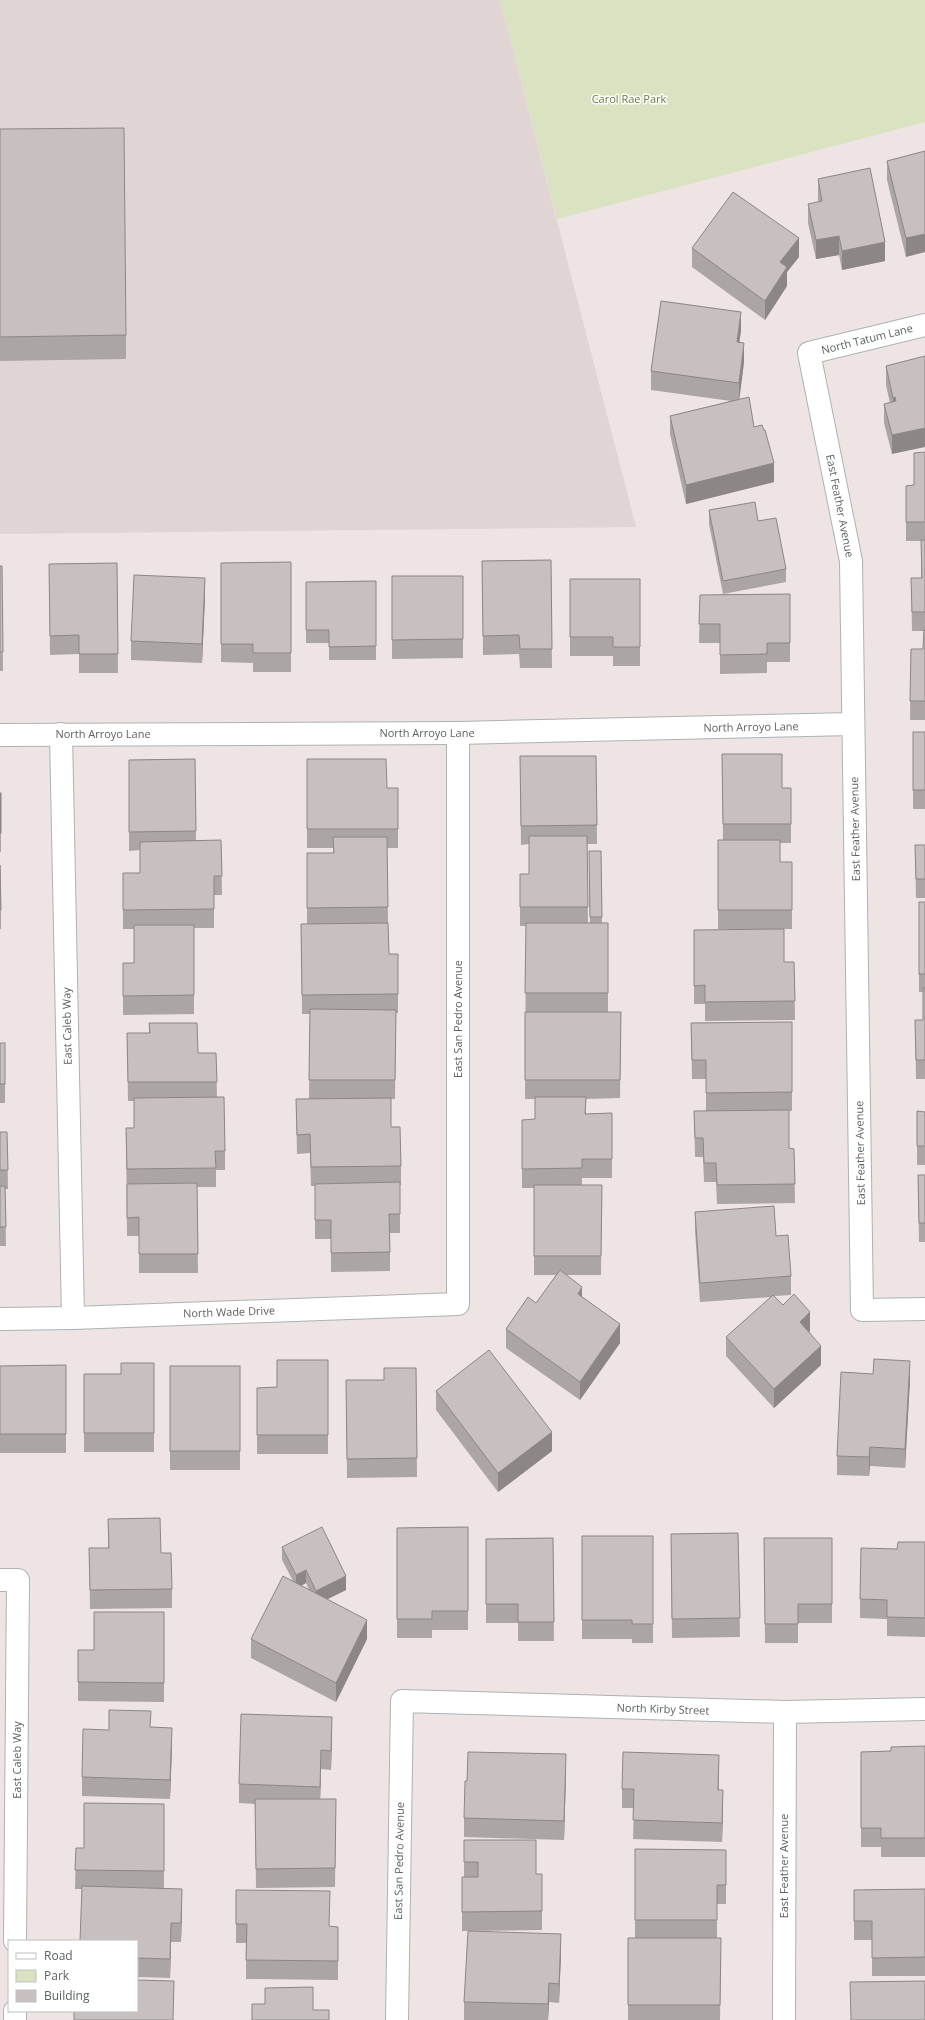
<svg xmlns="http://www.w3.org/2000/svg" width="925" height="2020" viewBox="0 0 925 2020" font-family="'Open Sans',sans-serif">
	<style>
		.education { fill: #e0d5d4 }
		.green { fill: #dae3c1 }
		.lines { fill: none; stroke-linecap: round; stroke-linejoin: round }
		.street-casing { stroke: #acb3b2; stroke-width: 24 }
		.street { stroke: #fff; stroke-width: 22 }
		.wall { fill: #aca5a5; fill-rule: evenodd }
		.shaded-wall { fill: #8c8686 }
		.building { fill: #c8c0c0; stroke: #8c8686 }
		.labels { text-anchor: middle; stroke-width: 3; stroke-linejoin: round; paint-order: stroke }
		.park-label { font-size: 11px; fill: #677c39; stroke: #fff }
		.street-label { font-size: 11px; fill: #5b6361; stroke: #fff }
	</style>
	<rect width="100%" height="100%" fill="#ede4e3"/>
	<path class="education" d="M0 0H500L636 527 0 534Z"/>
	<path class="green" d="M500 0H925V122L557 219Z"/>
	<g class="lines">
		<g class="street-casing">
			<g id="street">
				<path d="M925 325 809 353 851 561 862 1310 925 1309"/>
				<path d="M61 734 73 1318"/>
				<path d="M0 735 458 733 853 724"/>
				<path d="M0 1319 73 1318 458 1304V733"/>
				<path d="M0 1580H18L15 1941"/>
				<path d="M15 2020V2011"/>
				<path d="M397 2020 402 1701 785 1712 925 1709"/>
				<path d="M784 2020 785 1712"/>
			</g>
		</g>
		<use href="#street" class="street"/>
	</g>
	<g class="wall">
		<path d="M0 129 126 335V359L0 361Z"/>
		<path d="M925 151 906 257 887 180V161Z"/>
		<path d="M818 179 885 261 842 270 839 255 816 259 808 223V204L818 202Z"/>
		<path d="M692 248 799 257 787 272V286L765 320 692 267Z"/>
		<path d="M741 330 739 343 744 362 739 399 754 427 774 482 686 504 670 434V416L731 401 651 390V371Z"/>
		<path d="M925 356 892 454 884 423V404L890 403 886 385V366Z"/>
		<path d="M925 452V720H910L911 649H923L924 631H912L911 578H921V541H906V486L914 485Z"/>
		<path d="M709 510 758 521 786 569V582L723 594 709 524Z"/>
		<path d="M551 560 552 668H520L519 654 483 655 482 561Z"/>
		<path d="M291 562V672H253V663L221 662V563Z"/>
		<path d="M117 563 118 673H79V654L50 655 49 564Z"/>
		<path d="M0 566H2L3 671H0Z"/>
		<path d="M392 576H463V658L392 659Z"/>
		<path d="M570 579H640V666H613V656H570Z"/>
		<path d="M376 581V660H329V643H306V582Z"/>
		<path d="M790 594V662H767V673L720 674V643H699L700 595Z"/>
		<path d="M205 597 202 663 131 660V641Z"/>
		<rect x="913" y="732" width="12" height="77"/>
		<path d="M722 754 782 788H791V843H780V862H792V929H718V840H723Z"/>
		<path d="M520 756H596L597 844H587L588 923H590L589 851H601L602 923H608V1012H621L620 1098 586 1099V1114L612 1113V1178H582V1185H602L601 1275H566L582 1297 620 1343 580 1400 506 1348V1329L536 1303 556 1275H534V1188H522V1120L535 1119V1099H525L526 926H520V874H529V844L521 845Z"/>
		<path d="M195 759 196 841 221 840 222 895H214V928H194V1014L123 1015V963H134V929H123V873H140V850L129 851V760Z"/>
		<path d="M307 759 387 788H398V848H387L388 923 389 954H398V1013H396L395 1099H391V1127L401 1166V1185H400V1233H390V1271L331 1272V1239H315V1186H311L310 1153 297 1154 296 1099H330H309L310 1014H302L301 924H307V853H333V848H307Z"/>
		<rect x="0" y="793" width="1" height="59"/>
		<path d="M915 845H925V898H916Z"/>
		<path d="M0 865 1 910V929H0Z"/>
		<path d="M919 902H925V1079H916L915 1020H923V992H919Z"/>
		<path d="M694 930 784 962H794L795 1020 705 1021V1004H694Z"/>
		<path d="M792 1022V1111H789V1148L794 1149 795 1203 717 1204 716 1182H704L703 1157H695L694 1111H706V1079H692L691 1023Z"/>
		<path d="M149 1023 198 1053H216L217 1097 225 1151V1170H216V1187H197L198 1273H139V1236H127L126 1128H134V1101H128L127 1033H149Z"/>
		<rect x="0" y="1043" width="5" height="60"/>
		<path d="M917 1111 925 1112V1165H917Z"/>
		<path d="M0 1132H7L8 1189H5L6 1246H0Z"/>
		<path d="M918 1175H925V1242H919Z"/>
		<path d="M695 1212 776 1236 791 1276V1295L774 1296 783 1305 810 1331 809 1332 821 1365 774 1408 726 1356V1337L771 1297 700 1302 695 1231Z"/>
		<path d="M328 1360V1454H257V1388L277 1387Z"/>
		<path d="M121 1363H154V1452H84V1374H121Z"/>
		<path d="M66 1365V1453H0V1366Z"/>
		<rect x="170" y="1366" width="70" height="104"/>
		<path d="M384 1368H416L417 1477 347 1478 346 1380H384Z"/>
		<path d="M910 1380 905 1468 870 1466 869 1476 837 1475V1456Z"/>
		<path d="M436 1391 552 1451 498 1492 436 1410Z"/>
		<path d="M108 1519 161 1553 172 1589V1608L90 1609 89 1548H108Z"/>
		<path d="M468 1527V1630H432V1638H397V1528Z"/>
		<path d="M738 1533 740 1637 672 1638 671 1534Z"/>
		<path d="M582 1536H653V1643H632V1639H582Z"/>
		<path d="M553 1538 554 1641H518V1623H486V1539Z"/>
		<path d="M764 1538H832V1623H798V1643H765Z"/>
		<path d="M925 1542V1637L887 1636V1619L860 1618V1599Z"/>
		<path d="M282 1547 346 1590 327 1599 367 1639 336 1702 251 1658V1639L293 1581 282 1560ZM306 1583 309 1590 301 1586Z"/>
		<path d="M164 1612V1702L78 1701V1650H94Z"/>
		<path d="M151 1727 172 1747 170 1799 82 1796V1777L109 1730Z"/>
		<path d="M332 1736 331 1770 321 1769 320 1799 336 1818 335 1887 256 1888 255 1804 239 1803V1784Z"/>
		<path d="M925 1746V1857H881V1847H861V1752L891 1751Z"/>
		<path d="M566 1773 564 1840 464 1837V1818Z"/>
		<path d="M719 1774 718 1790 723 1809 722 1842 633 1839 634 1808H622V1789Z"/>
		<path d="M164 1804V1889L182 1908 181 1942H171L170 1978 137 1977V1941L82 1889H75L76 1848H84Z"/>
		<path d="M464 1840 536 1874H542V1930L462 1931V1877H464Z"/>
		<path d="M635 1849 726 1850V1904H717V1938L721 1957 720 2020H628V1938H635Z"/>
		<path d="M925 1889V1976H872V1940H854V1890Z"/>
		<path d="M236 1890 330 1926 338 1927V1980L246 1979V1943H236Z"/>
		<path d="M561 1953 559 2003 549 2002 548 2020H464V2002Z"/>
	</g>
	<g class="shaded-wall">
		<path d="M925 234V252L906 257V238Z"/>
		<path d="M839 236V255L816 259V240Z"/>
		<path d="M799 238V257L787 272V286L765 320V301L780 262Z"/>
		<path d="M885 242V261L842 270V251Z"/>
		<path d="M741 312V330L737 361V342Z"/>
		<path d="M744 343V362L739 402V383Z"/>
		<path d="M895 397V416L893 417V398Z"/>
		<path d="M925 428V447L892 454V435Z"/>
		<path d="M774 463V482L686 504V485Z"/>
		<path d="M205 578V597L202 663V644Z"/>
		<path d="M582 1287V1306L578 1294Z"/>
		<path d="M810 1312V1331L800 1341V1322Z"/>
		<path d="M620 1324V1343L580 1400V1382Z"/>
		<path d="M821 1346V1365L774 1408V1389Z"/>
		<path d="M910 1361V1380L905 1468V1449Z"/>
		<path d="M552 1432V1451L498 1492V1473Z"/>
		<path d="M870 1447V1466L869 1476V1457Z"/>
		<path d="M306 1570V1583L296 1588V1575Z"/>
		<path d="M346 1576V1590L316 1605V1591Z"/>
		<path d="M367 1620V1639L336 1702V1683Z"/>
		<path d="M332 1717V1736L331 1770V1751Z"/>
		<path d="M172 1728V1747L170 1799V1780Z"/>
		<path d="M321 1750V1769L320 1806V1787Z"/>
		<path d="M566 1754V1773L564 1840V1821Z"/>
		<path d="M719 1755V1774L718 1809V1790Z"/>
		<path d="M723 1790V1809L722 1842V1823Z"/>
		<path d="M182 1889V1908L181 1942V1923Z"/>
		<path d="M171 1923V1942L170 1978V1959Z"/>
		<path d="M561 1934V1953L559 2003V1984Z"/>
		<path d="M549 1983V2002L548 2020V2004Z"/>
	</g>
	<g class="building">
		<path d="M124 128 126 335 0 337V129Z"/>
		<path d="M925 151V234L906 238 887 161Z"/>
		<path d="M870 168 885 242 842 251 839 236 816 240 808 204 822 201 818 179Z"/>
		<path d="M733 192 799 238 780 262 787 267 765 301 692 248Z"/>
		<path d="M661 301 741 312 737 342 744 343 739 383 651 371Z"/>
		<path d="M925 356V428L892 435 884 404 896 401 895 397 893 398 886 366Z"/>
		<path d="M749 397 754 427 762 425 764 430H765L774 463 686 485 670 416Z"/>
		<path d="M925 452V522H906V486L914 485V453Z"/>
		<path d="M755 502 758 521 776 518 786 569 723 581 709 510Z"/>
		<path d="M921 540H925V612H912L911 578H922Z"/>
		<path d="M551 560 552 649H520L519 635 483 636 482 561Z"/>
		<path d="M291 562V653H253V644H221V563Z"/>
		<path d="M117 563 118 654H79V635L50 636 49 564Z"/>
		<path d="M0 566H2L3 652H0Z"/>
		<path d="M134 575 205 578 202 644 131 641Z"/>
		<path d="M392 576H463V639L392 640Z"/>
		<path d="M570 579H640V647H613V637H570Z"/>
		<path d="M376 581V646L329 647V630H306V582Z"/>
		<path d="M790 594V643H767V654L720 655V624H699L700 595Z"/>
		<path d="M924 630H925V701H910L911 649H923Z"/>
		<rect x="913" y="732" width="12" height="58"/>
		<path d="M722 754H782V788H791V824H723Z"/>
		<path d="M520 756H596L597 825 521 826Z"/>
		<path d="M195 759 196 831 129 832V760Z"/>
		<path d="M307 759H386L387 788H398V829H307Z"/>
		<rect x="0" y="793" width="1" height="40"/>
		<path d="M529 836H587L588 907H520V874H529Z"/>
		<path d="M333 837H387L388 907 307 908V853H334Z"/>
		<path d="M221 840 222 876H214V909L123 910V873H140V842Z"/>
		<path d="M718 840H780V862H792V910H718Z"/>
		<path d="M915 845H925V879H916Z"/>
		<path d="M589 851H601L602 917H590Z"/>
		<path d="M0 865 1 910H0Z"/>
		<rect x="919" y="902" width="6" height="72"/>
		<path d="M388 923 389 954H398V994L302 995 301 924Z"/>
		<path d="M526 923H608V993H525Z"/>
		<path d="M134 925H194V995L123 996V963H134Z"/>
		<path d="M784 929V962H794L795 1001 705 1002V985L694 986V930Z"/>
		<path d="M923 988H925V1060H916L915 1020H923Z"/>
		<path d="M310 1009 396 1010 395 1080H309Z"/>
		<path d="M525 1012H621L620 1080H525Z"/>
		<path d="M792 1022V1092L706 1093V1060H692L691 1023Z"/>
		<path d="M149 1023H197L198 1053H216L217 1082H128L127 1033H150Z"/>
		<rect x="0" y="1043" width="5" height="41"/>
		<path d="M224 1097 225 1151H215L216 1168 127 1169 126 1128H134V1098Z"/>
		<path d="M535 1097H586L585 1114 612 1113V1159H582V1168L522 1169V1120L535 1119Z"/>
		<path d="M391 1098V1127H400L401 1166 311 1167 310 1134 297 1135 296 1099Z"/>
		<path d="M789 1110V1148L794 1149 795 1184 717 1185 716 1163H704L703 1138H695L694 1111Z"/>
		<path d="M917 1111 925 1112V1146H917Z"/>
		<path d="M0 1132H7L8 1170H0Z"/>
		<path d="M918 1175H925V1223H919Z"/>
		<path d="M400 1182V1214H389L390 1252 331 1253V1220H315V1184Z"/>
		<path d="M197 1183 198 1254H139V1217L127 1218V1184Z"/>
		<path d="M534 1185H602L601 1256H534Z"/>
		<path d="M0 1186H5L6 1227H0Z"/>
		<path d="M774 1206 776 1236 788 1235 791 1276 700 1283 695 1212Z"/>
		<path d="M560 1270 582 1287 578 1294 620 1324 580 1382 506 1329 528 1297 536 1303Z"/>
		<path d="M794 1294 810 1312 800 1322 821 1346 774 1389 726 1337 773 1295 783 1305Z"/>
		<path d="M489 1350 552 1432 498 1473 436 1391Z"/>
		<path d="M874 1359 910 1361 905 1449 870 1447 869 1457 837 1456 841 1372 873 1374Z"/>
		<path d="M277 1360H328V1435H257V1388L277 1387Z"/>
		<path d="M121 1363H154V1433H84V1374H121Z"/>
		<path d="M66 1365V1434H0V1366Z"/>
		<rect x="170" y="1366" width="70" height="85"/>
		<path d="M384 1368H416L417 1458 347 1459 346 1380H384Z"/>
		<path d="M160 1518 161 1553H171L172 1589 90 1590 89 1548H109L108 1519Z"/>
		<path d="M322 1527 346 1576 316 1591 306 1570 296 1575 282 1547Z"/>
		<path d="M468 1527V1611H432V1619H397V1528Z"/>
		<path d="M738 1533 740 1618 672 1619 671 1534Z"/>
		<path d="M582 1536H653V1624H632V1620H582Z"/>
		<path d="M553 1538 554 1622H518V1604H486V1539Z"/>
		<path d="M764 1538H832V1604H798V1624H765Z"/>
		<path d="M898 1542H925V1618L887 1617V1600L860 1599 861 1548 897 1549Z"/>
		<path d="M283 1576 367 1620 336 1683 251 1639Z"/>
		<path d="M94 1612H164V1683L78 1682V1650H94Z"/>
		<path d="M109 1710 151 1711 150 1727 172 1728 170 1780 82 1777 83 1729 109 1730Z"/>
		<path d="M241 1714 332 1717 331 1751 321 1750 320 1787 239 1784Z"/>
		<path d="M925 1746V1838H881V1828H861V1752L891 1751V1747Z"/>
		<path d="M468 1752 566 1754 564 1821 464 1818 465 1781H467Z"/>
		<path d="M623 1752 719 1755 718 1790H723L722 1823 633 1820 634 1789H622Z"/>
		<path d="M255 1799H336L335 1868 256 1869Z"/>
		<path d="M84 1803 164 1804V1871L75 1870 76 1848H84Z"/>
		<path d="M464 1840H536V1874H542V1911L462 1912V1877H478V1862H464Z"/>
		<path d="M635 1849 726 1850V1885H717V1920H635Z"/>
		<path d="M82 1886 182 1889 181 1923H171L170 1959 137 1958V1941H80Z"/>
		<path d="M925 1889V1957L872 1958V1921H854V1890Z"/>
		<path d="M236 1890 330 1891 329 1926 338 1927V1961L246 1960 247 1924H236Z"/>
		<path d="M468 1931 561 1934 559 1984 549 1983 548 2004 464 2002Z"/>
		<path d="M628 1938H721L720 2005H628Z"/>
		<path d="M137 1980 174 1981 173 2020H74V2011H137Z"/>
		<path d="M925 1981V2020H851L850 1982Z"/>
		<path d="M313 1987V2010H329V2020H252V2004H265V1988Z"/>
	</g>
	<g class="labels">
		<g class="park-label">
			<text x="629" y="103">Carol Rae Park</text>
		</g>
		<g class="street-label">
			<text transform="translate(867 339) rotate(-14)" y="4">North Tatum Lane</text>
			<text transform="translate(840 506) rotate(79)" y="4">East Feather Avenue</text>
			<text transform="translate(751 727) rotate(-1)" y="4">North Arroyo Lane</text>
			<text x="427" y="737">North Arroyo Lane</text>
			<text x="103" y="738">North Arroyo Lane</text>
			<text transform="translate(855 829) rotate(-91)" y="4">East Feather Avenue</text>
			<text transform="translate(458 1019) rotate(-90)" y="4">East San Pedro Avenue</text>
			<text transform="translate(67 1026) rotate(-91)" y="4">East Caleb Way</text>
			<text transform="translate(860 1153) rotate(-91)" y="4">East Feather Avenue</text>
			<text transform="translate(229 1312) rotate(-2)" y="4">North Wade Drive</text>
			<text transform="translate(663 1709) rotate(2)" y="4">North Kirby Street</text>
			<text transform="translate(17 1760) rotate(-90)" y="4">East Caleb Way</text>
			<text transform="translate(399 1861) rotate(-89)" y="4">East San Pedro Avenue</text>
			<text transform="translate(784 1866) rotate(-90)" y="4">East Feather Avenue</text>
		</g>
	</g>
	<rect x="8" y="1940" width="130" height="72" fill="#ffffff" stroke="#bdc1c0"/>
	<rect x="16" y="1953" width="20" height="6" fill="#ffffff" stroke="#bdc1c0"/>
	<text x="44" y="1960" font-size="12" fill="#5b6361">Road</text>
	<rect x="16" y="1970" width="20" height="12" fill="#dae3c1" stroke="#bdc1c0"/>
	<text x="44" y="1980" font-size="12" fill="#5b6361">Park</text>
	<rect x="16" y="1990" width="20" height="12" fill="#c8c0c0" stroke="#bdc1c0"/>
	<text x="44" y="2000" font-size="12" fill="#5b6361">Building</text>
</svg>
